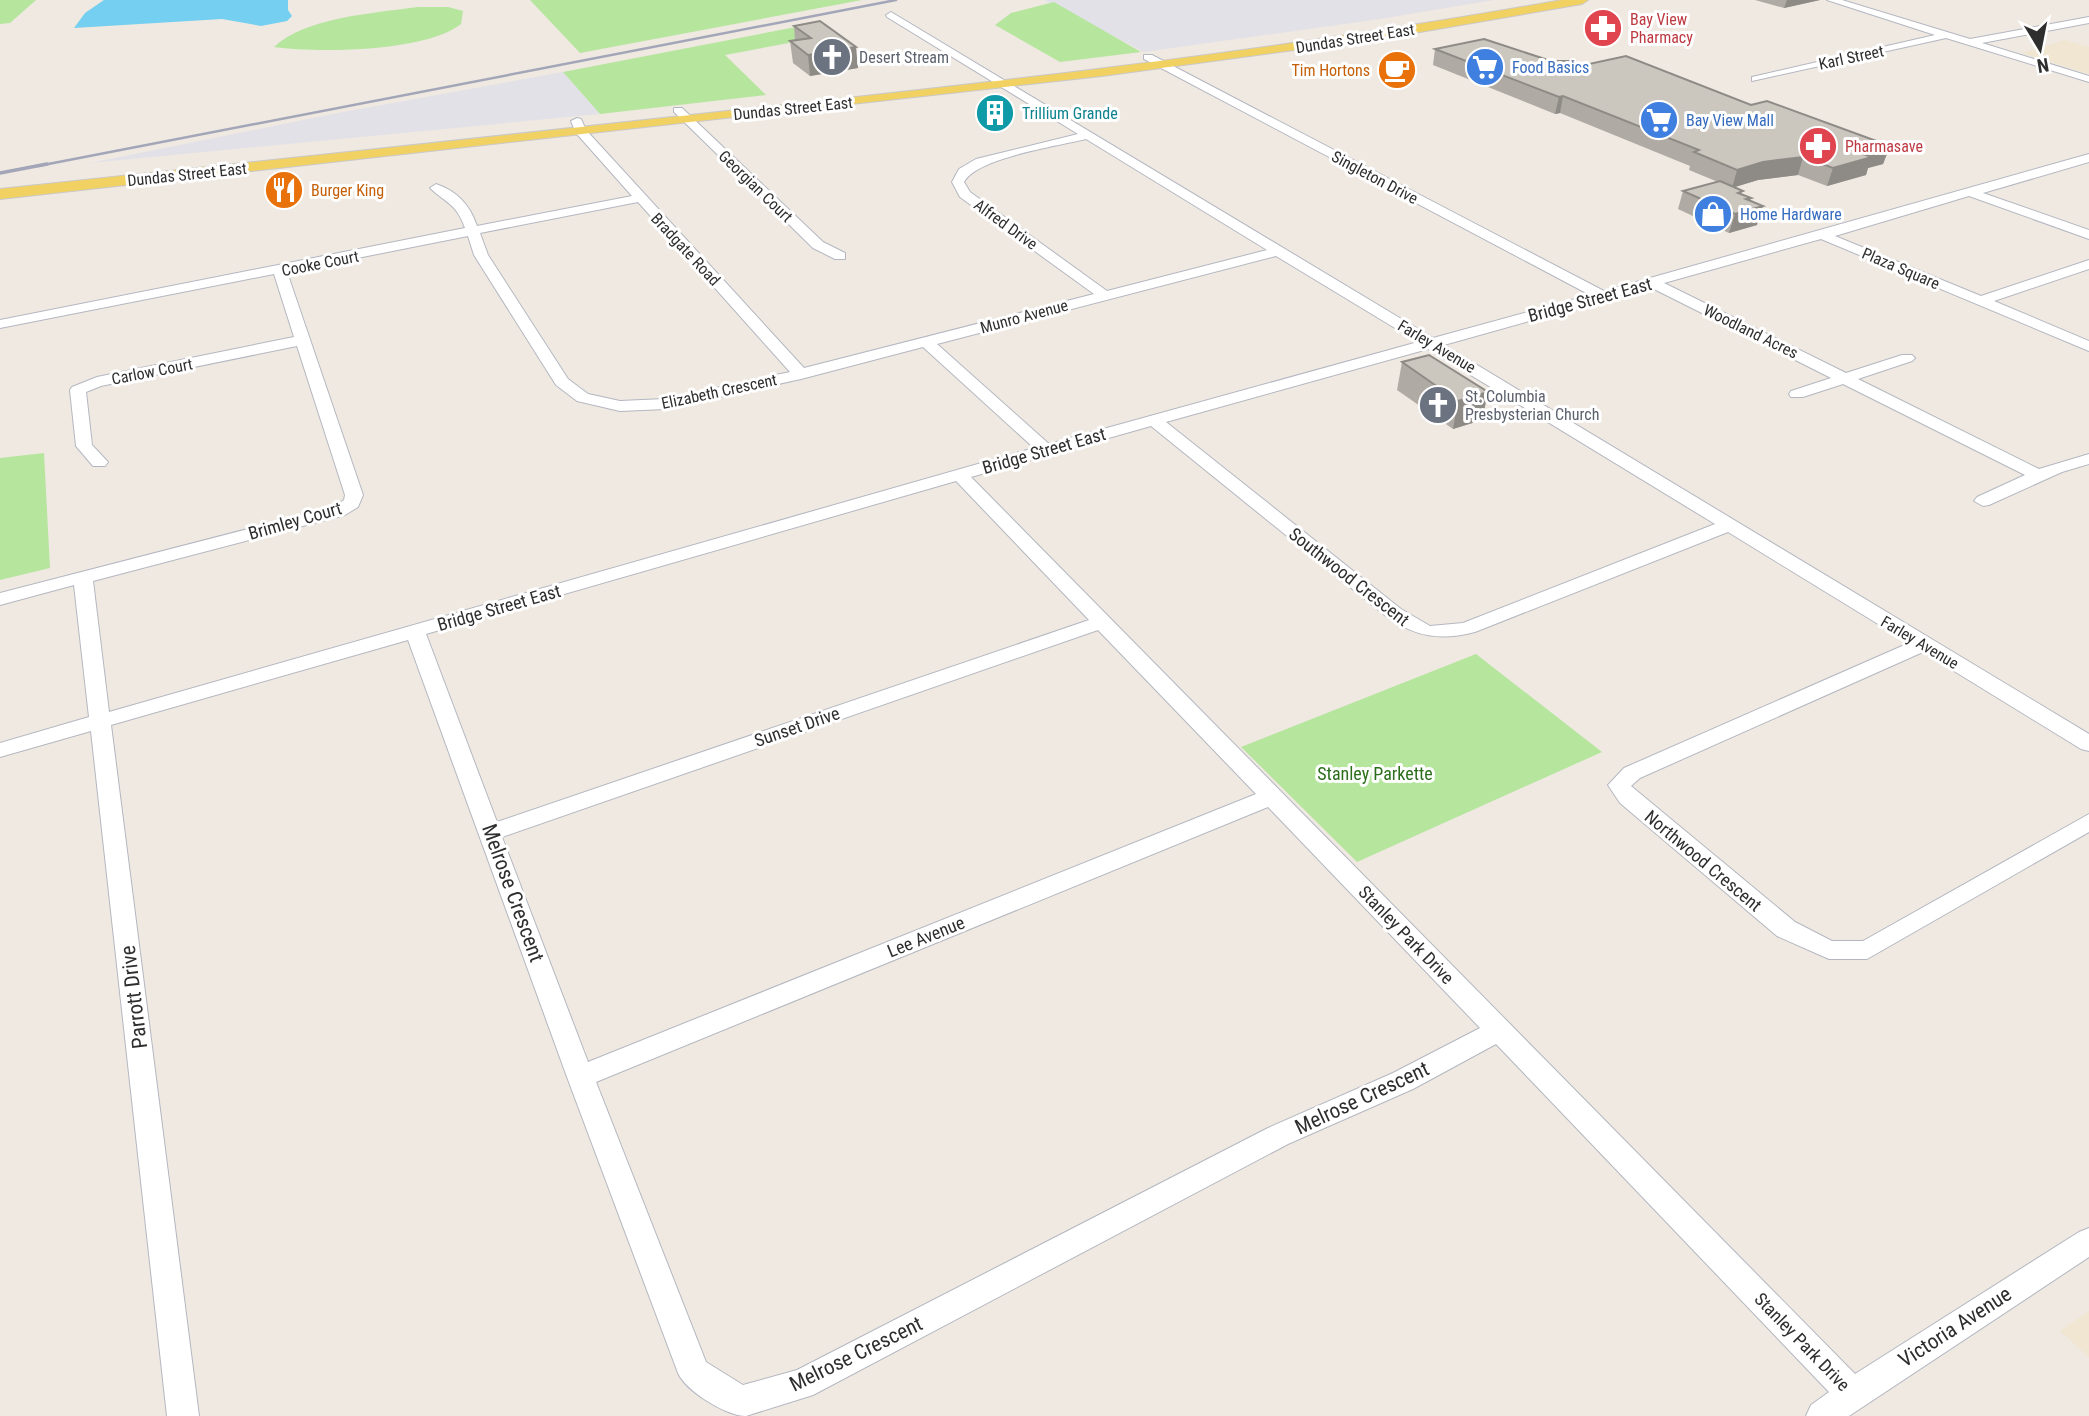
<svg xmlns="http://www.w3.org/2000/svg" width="2089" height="1416" viewBox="0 0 2089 1416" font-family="'Roboto Condensed',sans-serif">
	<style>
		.industrial { fill: #e3e1e8 }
		.education { fill: #f0e6d1 }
		.green { fill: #b6e59e }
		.water { fill: #75cff0 }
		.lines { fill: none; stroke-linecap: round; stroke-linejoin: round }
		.minor-casing { stroke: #b4b7c1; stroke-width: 2 }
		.major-casing { stroke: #c9c9c9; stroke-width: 2 }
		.minor { fill: #fff; fill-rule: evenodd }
		.major { fill: #f2d163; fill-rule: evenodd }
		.rail-far1 { stroke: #a3a6b8; stroke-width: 2.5 }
		.rail { stroke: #a3a6b8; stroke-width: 3.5 }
		.wall { fill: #afaba4 }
		.shaded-wall { fill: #8e8b86 }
		.building { fill: #cbc7bf; stroke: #8e8b86; stroke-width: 2 }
		.labels { text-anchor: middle; stroke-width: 6; stroke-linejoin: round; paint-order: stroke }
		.far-health-label { font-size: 16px; fill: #be3a42; stroke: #fff; text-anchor: start }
		.far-street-label { font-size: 16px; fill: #2e2e2e; stroke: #fff }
		.far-worship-label { font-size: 16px; fill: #5b616d; stroke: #fff; text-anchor: start }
		.far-shop-label { font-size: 16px; fill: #366cbe; stroke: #fff; text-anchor: start }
		.far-food-label { font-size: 16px; fill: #c56008; stroke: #fff; text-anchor: end }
		.far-culture-label { font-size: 16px; fill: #0d838f; stroke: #fff; text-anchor: start }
		.street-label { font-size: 18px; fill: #2e2e2e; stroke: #fff }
		.park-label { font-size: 18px; fill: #2c6e1b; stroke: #fff }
		.near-street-label { font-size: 21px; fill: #2e2e2e; stroke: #fff }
	</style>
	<rect width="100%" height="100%" fill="#efe9e1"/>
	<g class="industrial">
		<path d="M1044 0H1494L1380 19 1144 52Z"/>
		<path d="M563 72 600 114 90 163 338 113Z"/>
	</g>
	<g class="education">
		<path d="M2065 40 2089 47V74L2022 53Z"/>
		<path d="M2089 1311V1357L2060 1331Z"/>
	</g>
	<g class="green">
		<path d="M0 0H36L10 23 0 24Z"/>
		<path d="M530 0H862L580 53Z"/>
		<path d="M1054 2 1141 52 1060 62 995 25 1011 13Z"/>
		<path d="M418 7H448L463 11 461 24C426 52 318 53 274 47 305 17 376 13 418 7Z"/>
		<path d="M801 26 821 37 725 55 766 95 600 114 563 72Z"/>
		<path d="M44 453 50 568 0 580V458Z"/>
		<path d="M1476 654 1602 752 1357 862 1241 747Z"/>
	</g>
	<path class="water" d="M104 0H288V10L292 16 287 21 261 26 222 19 74 28 85 13Z"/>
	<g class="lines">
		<g class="minor-casing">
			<g id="minor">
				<path d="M1827 0H1842L1970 39 2089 17V23L1982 43 2089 76V82L1946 38 1752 81V77L1935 35Z"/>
				<path d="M891 12 1433 338 1590 295 1144 59V55H1152L1604 291 2089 154V162L1983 193 2089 230V239L1969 196 1835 236 1981 296 2089 260V269L1994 301 2089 341V351L1821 239 1664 283 1846 373 1902 355H1912L1915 358 1912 361 1858 379 2039 469 2089 454V464L2062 472 1989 505 1983 506 1974 501 1977 497 2025 475 1843 384 1803 397H1791L1789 394 1791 391 1831 378 1650 287 1444 345 2089 734V751L2081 749 1923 652 1640 778 1631 786 1795 922 1832 941H1863L2089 814V832L1867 959H1829L1777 936 1620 803 1608 785 1624 768 1909 643 1728 532 1475 632C1440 641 1416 637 1387 617L1151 426 971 477 1855 1374 2079 1232 2089 1228V1257L1849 1416H1806L1811 1405 1829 1392 1496 1044 1413 1089 1288 1144 813 1395 746 1416C726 1416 686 1391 678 1373L567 1077 408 640 111 725 199 1416H167L91 731 0 757V743L89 717 74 585 0 605V593L333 507 344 500 345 495 297 346 101 386 86 392 92 445 108 462 105 466H93L76 446 70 390 72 387 97 377 294 337 274 274 0 328V320L465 228C456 203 447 204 430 188L436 184C457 191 470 205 477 226L632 196 576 133 571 121 577 118 581 119 586 130 804 368 1094 294 960 197 952 182 959 169 976 159 1078 134 887 17 886 15ZM1086 139 1267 250 1107 291 970 192 964 182C976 158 1058 146 1086 139ZM638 202 790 372 665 399 620 401 588 394 568 379 488 255 480 233ZM468 236 474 255 556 385 577 401 620 411 665 409 801 379 923 347 1034 448 109 712 93 581 345 515 358 507 363 495 287 272ZM1276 256 1418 342 1049 444 937 344ZM1428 349 1715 524 1463 623 1430 626 1401 609 1166 422ZM956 481 1089 620 497 822 426 634ZM1098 630 1256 794 588 1062 502 837ZM1268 807 1480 1028 1393 1073 1268 1128 797 1370 743 1385 706 1362 596 1082Z"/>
				<path d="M674 108H682L823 242 845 253V259H835L813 248 674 112Z"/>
			</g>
		</g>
		<g class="major-casing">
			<path id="major" d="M1562 0H1588L1582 4 1391 37 1102 76 0 199V189C252 162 503 136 755 108 1025 79 1294 48 1562 0Z"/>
		</g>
		<use href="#minor" class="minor"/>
		<use href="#major" class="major"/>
		<path class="rail-far1" d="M38 166 896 0"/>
		<path class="rail" d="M0 173 47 164"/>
	</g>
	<g class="wall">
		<path d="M1755 0H1820L1784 8Z"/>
		<path d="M794 26 858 68 810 76 793 63 790 41H795Z"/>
		<path d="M1435 49 1551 61 1580 66 1751 105 1890 146 1883 164 1868 168 1866 175 1827 186 1798 175 1758 180 1734 187 1750 201 1757 225 1729 233 1678 209 1683 191 1718 182 1689 170 1690 166 1560 113 1555 114 1433 65Z"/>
		<path d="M1402 362 1488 392 1482 420 1453 429 1397 390Z"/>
	</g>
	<g class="shaded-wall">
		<path d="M1787 0H1820L1784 8Z"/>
		<path d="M856 47 858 68 810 76 808 55Z"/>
		<path d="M1563 96 1560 113 1555 114 1559 97Z"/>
		<path d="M1890 146 1883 164 1868 168 1866 175 1827 186 1833 168 1863 154Z"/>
		<path d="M1803 157 1798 175 1758 180 1732 188 1737 170 1763 162Z"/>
		<path d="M1751 198 1747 211 1763 206 1757 225 1729 233 1735 214 1746 199Z"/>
		<path d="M1488 392 1482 420 1453 429 1458 401Z"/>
	</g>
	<g class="building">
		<path d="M820 21 856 47 808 55 790 41 811 38 794 26Z"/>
		<path d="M1484 39 1551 61H1575L1580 66 1626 56 1751 105 1767 101 1890 146 1863 154 1872 157 1833 168 1803 157 1763 162 1737 170 1694 152 1699 150 1563 96 1559 97 1435 49Z"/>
		<path d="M1720 181 1743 191 1738 193 1751 198 1746 199 1763 206 1735 214 1683 191Z"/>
		<path d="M1429 355 1488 392 1458 401 1402 362Z"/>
	</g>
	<defs>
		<g id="pharmacy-disc" transform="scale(2.0125)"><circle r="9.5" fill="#e0444e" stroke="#fff"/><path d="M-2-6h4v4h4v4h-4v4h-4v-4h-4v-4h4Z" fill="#fff"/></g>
		<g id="church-disc" transform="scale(2.0125)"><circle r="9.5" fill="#6b7280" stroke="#fff"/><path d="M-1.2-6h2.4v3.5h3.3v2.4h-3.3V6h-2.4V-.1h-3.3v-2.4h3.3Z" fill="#fff"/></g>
		<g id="supermarket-disc" transform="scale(2.0125)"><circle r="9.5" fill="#3f7fe0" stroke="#fff"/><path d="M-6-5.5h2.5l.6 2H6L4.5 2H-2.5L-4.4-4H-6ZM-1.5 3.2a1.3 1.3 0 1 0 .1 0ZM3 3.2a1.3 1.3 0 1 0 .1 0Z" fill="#fff"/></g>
		<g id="cafe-disc" transform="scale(2.0125)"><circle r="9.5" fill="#e8710a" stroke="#fff"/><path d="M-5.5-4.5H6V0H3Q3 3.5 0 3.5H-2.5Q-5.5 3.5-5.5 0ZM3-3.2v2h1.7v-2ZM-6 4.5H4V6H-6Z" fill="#fff"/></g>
		<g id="building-disc" transform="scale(2.0125)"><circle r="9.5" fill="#0f9aa8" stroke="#fff"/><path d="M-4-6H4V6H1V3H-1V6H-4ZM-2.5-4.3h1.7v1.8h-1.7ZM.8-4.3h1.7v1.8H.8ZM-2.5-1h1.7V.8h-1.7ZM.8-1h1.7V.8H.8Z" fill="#fff"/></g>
		<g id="restaurant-disc" transform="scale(2.0125)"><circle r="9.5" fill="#e8710a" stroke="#fff"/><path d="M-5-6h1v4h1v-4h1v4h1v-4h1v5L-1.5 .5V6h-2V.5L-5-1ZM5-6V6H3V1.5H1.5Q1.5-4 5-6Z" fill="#fff"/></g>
		<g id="shop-disc" transform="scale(2.0125)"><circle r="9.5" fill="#3f7fe0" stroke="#fff"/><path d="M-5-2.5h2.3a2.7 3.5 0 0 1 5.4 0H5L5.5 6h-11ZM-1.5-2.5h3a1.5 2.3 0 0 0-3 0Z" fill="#fff"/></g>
	</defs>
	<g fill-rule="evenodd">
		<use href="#pharmacy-disc" x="1603" y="28"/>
		<use href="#church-disc" x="832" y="57"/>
		<use href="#supermarket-disc" x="1485" y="67"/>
		<use href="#cafe-disc" x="1397" y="70"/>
		<use href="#building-disc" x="995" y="113"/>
		<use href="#supermarket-disc" x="1659" y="120"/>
		<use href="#pharmacy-disc" x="1818" y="146"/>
		<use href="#restaurant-disc" x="284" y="190"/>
		<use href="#shop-disc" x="1713" y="214"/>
		<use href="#church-disc" x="1438" y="405"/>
	</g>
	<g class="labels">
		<g class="far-health-label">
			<text x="1630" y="25">Bay View<tspan x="1630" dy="18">Pharmacy</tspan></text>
			<text x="1845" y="152">Pharmasave</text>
		</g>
		<g class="far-street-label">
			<text transform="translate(1355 38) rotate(-9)" y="6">Dundas Street East</text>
			<text transform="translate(1851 57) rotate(-12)" y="6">Karl Street</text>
			<text transform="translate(793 108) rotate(-6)" y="6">Dundas Street East</text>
			<text transform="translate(187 174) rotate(-6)" y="6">Dundas Street East</text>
			<text transform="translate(1375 177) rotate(28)" y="6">Singleton Drive</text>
			<text transform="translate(756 186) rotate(44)" y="6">Georgian Court</text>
			<text transform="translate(1006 224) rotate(36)" y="6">Alfred Drive</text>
			<text transform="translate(686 249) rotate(47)" y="6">Bradgate Road</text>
			<text transform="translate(320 263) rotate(-11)" y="6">Cooke Court</text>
			<text transform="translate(1901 268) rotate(23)" y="6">Plaza Square</text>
			<text transform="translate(1024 316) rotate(-15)" y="6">Munro Avenue</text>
			<text transform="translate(1751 331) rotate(26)" y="6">Woodland Acres</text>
			<text transform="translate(1437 346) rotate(31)" y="6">Farley Avenue</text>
			<text transform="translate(152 371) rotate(-11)" y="6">Carlow Court</text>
			<text transform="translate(719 391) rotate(-12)" y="6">Elizabeth Crescent</text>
			<text transform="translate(1920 642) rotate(31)" y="6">Farley Avenue</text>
		</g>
		<g class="far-worship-label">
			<text x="859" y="63">Desert Stream</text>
			<text x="1465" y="402">St. Columbia<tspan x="1465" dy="18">Presbysterian Church</tspan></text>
		</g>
		<g class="far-shop-label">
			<text x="1512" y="73">Food Basics</text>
			<text x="1686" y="126">Bay View Mall</text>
			<text x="1740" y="220">Home Hardware</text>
		</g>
		<g class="far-food-label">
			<text x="1370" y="76">Tim Hortons</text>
			<text x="311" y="196" text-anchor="start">Burger King</text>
		</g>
		<g class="far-culture-label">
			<text x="1022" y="119">Trillium Grande</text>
		</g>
		<g class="street-label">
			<text transform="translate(1590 300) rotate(-15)" y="6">Bridge Street East</text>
			<text transform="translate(1044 451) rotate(-16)" y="6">Bridge Street East</text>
			<text transform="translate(295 521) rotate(-16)" y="6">Brimley Court</text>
			<text transform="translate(1349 577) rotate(38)" y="6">Southwood Crescent</text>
			<text transform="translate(499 608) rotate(-16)" y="6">Bridge Street East</text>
			<text transform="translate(797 727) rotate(-19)" y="6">Sunset Drive</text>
			<text transform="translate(1703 861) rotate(40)" y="6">Northwood Crescent</text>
			<text transform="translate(1406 935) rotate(46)" y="6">Stanley Park Drive</text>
			<text transform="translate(926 937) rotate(-22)" y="6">Lee Avenue</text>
			<text transform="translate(1802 1342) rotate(46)" y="6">Stanley Park Drive</text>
		</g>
		<g class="park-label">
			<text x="1375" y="780">Stanley Parkette</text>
		</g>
		<g class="near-street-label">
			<text transform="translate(513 893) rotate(70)" y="7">Melrose Crescent</text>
			<text transform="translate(134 997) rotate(-97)" y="7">Parrott Drive</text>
			<text transform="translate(1362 1098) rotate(-25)" y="7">Melrose Crescent</text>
			<text transform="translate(1955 1327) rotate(-33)" y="7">Victoria Avenue</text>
			<text transform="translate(856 1354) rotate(-26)" y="7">Melrose Crescent</text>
		</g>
	</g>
	<g transform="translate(2040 49) rotate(170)" stroke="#ffffff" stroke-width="5" paint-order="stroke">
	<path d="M0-5L12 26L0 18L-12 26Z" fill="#2e2e2e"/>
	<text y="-10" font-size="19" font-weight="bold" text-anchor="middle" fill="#2e2e2e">N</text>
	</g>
</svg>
